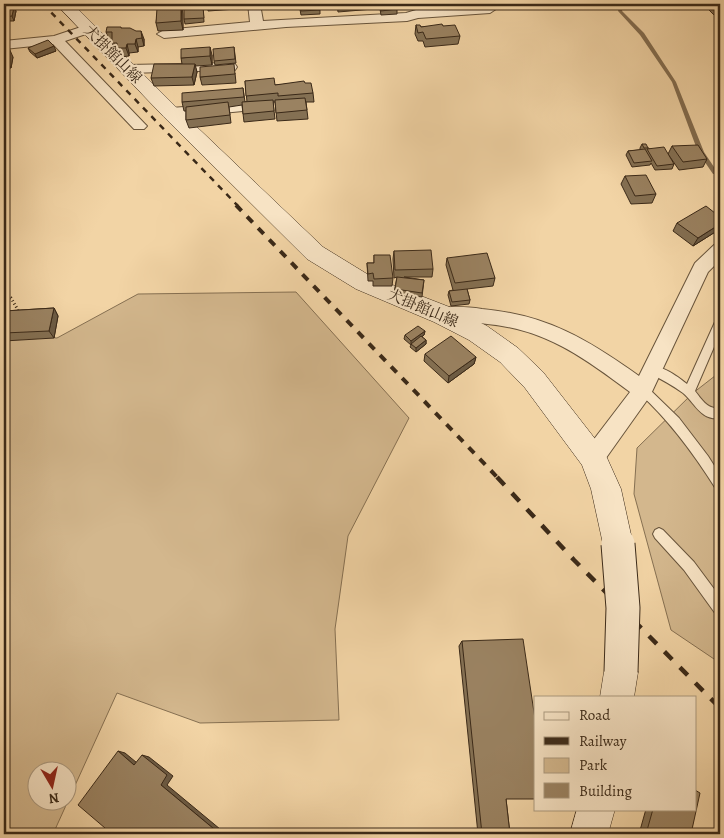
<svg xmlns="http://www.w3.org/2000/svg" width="724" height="838" viewBox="0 0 724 838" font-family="Alegreya,'Noto Serif JP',serif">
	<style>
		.green { fill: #d3b78d; stroke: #867052; fill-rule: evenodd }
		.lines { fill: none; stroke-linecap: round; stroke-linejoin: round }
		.stream { fill: #836d50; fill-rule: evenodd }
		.service-casing { stroke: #68543b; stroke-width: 2 }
		.minor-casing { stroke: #68543b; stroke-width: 2 }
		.secondary-casing { stroke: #3a2918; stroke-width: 1 }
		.path-far1 { stroke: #3a2918; stroke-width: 2; stroke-dasharray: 0.5 2; stroke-linecap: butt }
		.path { stroke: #3a2918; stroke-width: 3; stroke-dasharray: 1 2.5; stroke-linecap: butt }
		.service { fill: #f7e3c4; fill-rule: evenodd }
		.minor { fill: #f7e3c4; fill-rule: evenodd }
		.secondary { fill: #f7e3c4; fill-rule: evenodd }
		.rail-far2 { stroke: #3a2918; stroke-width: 2.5; stroke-dasharray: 6 6; stroke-linecap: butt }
		.rail-far1 { stroke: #3a2918; stroke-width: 4; stroke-dasharray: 8 8; stroke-linecap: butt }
		.rail { stroke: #3a2918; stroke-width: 4.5; stroke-dasharray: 11 11; stroke-linecap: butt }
		.secondary-bridge-casing { stroke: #3a2918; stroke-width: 35; stroke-linecap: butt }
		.secondary-bridge { stroke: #f7e3c4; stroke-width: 33 }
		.wall { fill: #847053; stroke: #3a2918 }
		.shaded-wall { fill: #6c5b44; stroke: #3a2918 }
		.building { fill: #9a8261; stroke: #3a2918 }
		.labels { text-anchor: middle; stroke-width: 4; stroke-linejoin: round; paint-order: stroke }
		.street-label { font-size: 15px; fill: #3a2918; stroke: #f7e3c4 }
	</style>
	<rect width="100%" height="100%" fill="#f2d4a5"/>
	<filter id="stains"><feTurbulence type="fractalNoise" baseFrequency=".004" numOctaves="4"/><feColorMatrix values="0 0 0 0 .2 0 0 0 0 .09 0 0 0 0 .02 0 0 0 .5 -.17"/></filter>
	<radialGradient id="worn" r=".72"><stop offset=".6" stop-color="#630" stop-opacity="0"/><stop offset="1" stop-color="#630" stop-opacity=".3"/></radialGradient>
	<g class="green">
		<path d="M296 292 409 418 348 536 335 629 339 720 200 723 117 693 53 834H4V334L57 338 138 294ZM38 770H68V800H38Z"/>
		<path d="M720 372V665L717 661 671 630 634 494 637 448 693 393Z"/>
	</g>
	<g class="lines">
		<path class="stream" d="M620 4H624L622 11 644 33 676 82 704 152 718 173 717 174H713L698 152 672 82 640 35 618 11Z"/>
		<g class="service-casing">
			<g id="service">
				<path d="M720 318V333L695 391C702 400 708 410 720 408V418C701 421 695 403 683 393 672 385 661 379 649 373L648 370 649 367C661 364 678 377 687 384L715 322Z"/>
				<path d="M643 385 647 387 679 418 708 456 720 475V490L716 489C694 454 670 421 639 393L638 390 639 387Z"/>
				<path d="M659 528 663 530 694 562 720 597V615L715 613 684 570 655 538 653 534 655 530Z"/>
			</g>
		</g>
		<g class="minor-casing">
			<g id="minor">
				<path d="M248 4H260L263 21 406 13 416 10 490 5 496 9 490 13 418 18 407 21 286 27 164 38 157 34 164 30 250 22Z"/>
				<path d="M87 25 94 29 92 32 65 41 144 123 147 126 144 129H134L53 44 4 49V41L54 36Z"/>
				<path d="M230 63 235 64 237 67 235 70 128 73 123 72 121 69 123 66 128 65Z"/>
				<path d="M248 102 253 104 255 107 253 110 171 118 166 116 163 113 166 110 171 108Z"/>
				<path d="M720 244V260L708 272 650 396 601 465 593 468 585 465 582 458 585 451 630 392C563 342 529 321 443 322L436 320 433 315 436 310C450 305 468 307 482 309 547 315 587 339 639 376L695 263 714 245Z"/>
			</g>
		</g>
		<g class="secondary-casing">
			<g id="secondary">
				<path d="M56 4H73L178 109 323 247 372 277 452 308 487 326 518 348 543 372 603 449 621 489 633 544 629 554 618 559 607 554 603 544 591 489 582 465 525 388 500 362 469 340 434 322 356 289 307 259 164 117Z"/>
				<path d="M621 655 633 660 638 672 634 697H600L604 672 609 660Z"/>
				<path d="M577 809H615L608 834H570Z"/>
			</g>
		</g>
		<g class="path-far1">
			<path d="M507 8 619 6 618 4"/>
			<path d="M718 179 720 181"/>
		</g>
		<path class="path" d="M4 295 11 298 18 310"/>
		<use href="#service" class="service"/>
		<use href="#minor" class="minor"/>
		<use href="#secondary" class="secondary"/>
		<path class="rail-far2" d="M43 4 238 206"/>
		<path class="rail-far1" d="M236 205 498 478"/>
		<path class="rail" d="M497 477 574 560 720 708"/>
		<g class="secondary-bridge-casing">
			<path id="secondary-bridge" d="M618 544 623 608 621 672"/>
		</g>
		<use href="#secondary-bridge" class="secondary-bridge"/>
	</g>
	<g class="wall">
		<path d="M4 4 21 5 20 9 15 10 16 11 14 21H4Z"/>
		<path d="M157 4H190V5L182 6 183 30 158 31 156 23 158 7Z"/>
		<path d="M236 4V9L208 11V7Z"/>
		<path d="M299 4 320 10V14L301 15Z"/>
		<path d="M337 4H373V9L338 12Z"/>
		<path d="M383 4H395L397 9V14L381 15 380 9V5H383Z"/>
		<path d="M432 4H458V7L435 9Z"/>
		<path d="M471 4H492V7L473 9Z"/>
		<path d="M709 4H720V17L717 18 707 8Z"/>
		<path d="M203 7 204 22 185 24 184 19Z"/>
		<path d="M416 25 421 27 443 26 460 36 458 44 425 47 423 41H418L415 34Z"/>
		<path d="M121 28 144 39V46L138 47V52L129 53V56L120 57 118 52H115L112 43V40H109L106 32Z"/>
		<path d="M234 47 236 63 215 65 214 61Z"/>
		<path d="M28 48 56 51 37 58 30 52Z"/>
		<path d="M4 49 13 57 11 68 4 69Z"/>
		<path d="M212 55V65L195 66 197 72 194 85 154 86 151 78 182 64 181 58Z"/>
		<path d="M235 73 236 83 202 85 200 77Z"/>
		<path d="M245 81 275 85 305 83 313 93 314 102H306L308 119 277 121 275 102H273L275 119 244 122 242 105 229 107 231 123 189 128 186 120V111H184L182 102 243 88 245 102H247Z"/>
		<path d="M642 144 674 164 672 169 655 170 651 163 650 165 632 167 626 155 628 151 640 150V148Z"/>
		<path d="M672 146 707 159 703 167 679 170 668 154Z"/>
		<path d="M625 176 656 194 652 203 631 204 621 184Z"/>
		<path d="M720 217V229L693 246 673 231 677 223Z"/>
		<path d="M394 251 433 269 432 277H404L424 280 422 297 394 293 397 277 394 278 393 259Z"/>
		<path d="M374 255 393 278 392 286H373V281H368L367 263H374Z"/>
		<path d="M447 258 495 278 493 286 467 289 470 300 469 304 451 306 448 295 449 291 453 290 446 265Z"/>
		<path d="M54 308 58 316 54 338 4 341V311Z"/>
		<path d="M425 331 424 335 422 337 426 340V344L416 352 410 347 411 345 404 339 405 335Z"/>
		<path d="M425 354 476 357 474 364 448 383 424 361Z"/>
		<path d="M462 641 506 799 510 834H478L459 646Z"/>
		<path d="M646 809H695L691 834H639Z"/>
	</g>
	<g class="shaded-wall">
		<path d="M182 4 183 14V30L181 21Z"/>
		<path d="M14 7 16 11 14 21 12 16Z"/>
		<path d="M720 10V17L717 18Z"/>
		<path d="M141 31 144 39V46L142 38Z"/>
		<path d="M136 39 138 47V52L135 44Z"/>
		<path d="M127 44 129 53V56L126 48Z"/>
		<path d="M54 46 56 51 37 58 35 54Z"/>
		<path d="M210 47 212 55V65L210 56Z"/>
		<path d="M9 48 13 57 11 68 7 60Z"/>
		<path d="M195 64 197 72 194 85 192 77Z"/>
		<path d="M720 224V229L693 246 698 238Z"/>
		<path d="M54 308 58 316 54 338 49 331Z"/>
		<path d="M425 331 424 335 411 345V341Z"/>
		<path d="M426 340V344L416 352V348Z"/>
		<path d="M476 357 474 364 448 383 449 376Z"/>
		<path d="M118 751 125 753 142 767 134 765Z"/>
		<path d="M142 755 149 757 173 776 167 785 226 834H220L161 785Z"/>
	</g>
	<g class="building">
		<path d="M4 4H18V5L4 6Z"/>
		<path d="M162 4H181V7V6L162 7Z"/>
		<path d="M208 4H236V5L208 7Z"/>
		<path d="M300 4H319L320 10 301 11Z"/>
		<path d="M384 4H395L397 9 381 11 380 5H384Z"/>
		<path d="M715 4H720V9Z"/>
		<path d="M181 6V21L156 23 157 8Z"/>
		<path d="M14 7 12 16 4 17V8Z"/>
		<path d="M203 7 204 18 184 19V9Z"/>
		<path d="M442 24 443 26 455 25 460 36 426 39 423 32 418 33 416 25H420L421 27Z"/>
		<path d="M107 27H121V28H130L136 31H141L142 38 136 39 135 44H127L126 48H117V43H112V32H106Z"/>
		<path d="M48 40 54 46 35 54 28 48Z"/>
		<path d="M210 47V56L181 58V49Z"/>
		<path d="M234 47 235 59 214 61 213 49Z"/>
		<path d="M9 48 7 60H4V49Z"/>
		<path d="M154 64H195L192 77 151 78Z"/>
		<path d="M234 64 235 74 200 77V67Z"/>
		<path d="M274 78 275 85 304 81 305 83H311L313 93 278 96V93L246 96 245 81Z"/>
		<path d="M243 88 244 97 182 102V93Z"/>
		<path d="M305 98 307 110 276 113 275 100Z"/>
		<path d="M273 100 274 111 243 114 242 102Z"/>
		<path d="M228 102 230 115 186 120V107Z"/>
		<path d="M642 144H646L648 148H644Z"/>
		<path d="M698 145 707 159 683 162 672 146Z"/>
		<path d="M664 147 674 164 657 166 647 149Z"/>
		<path d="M645 149 652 161 634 163 628 151Z"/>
		<path d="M646 175 656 194 635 196 625 176Z"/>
		<path d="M706 206 720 217V224L698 238 677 223Z"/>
		<path d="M431 250 433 269 395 270 394 251Z"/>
		<path d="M487 253 495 278 455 283 447 258Z"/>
		<path d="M374 255H390L393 278 374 279 373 273 368 274 367 263H374Z"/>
		<path d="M397 277 424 280 422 293 395 289Z"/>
		<path d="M467 289 470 300 452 302 449 291Z"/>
		<path d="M54 308 49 331 4 333V311Z"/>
		<path d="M418 326 425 331 411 341 405 335Z"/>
		<path d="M421 336 426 340 416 348 411 344Z"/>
		<path d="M451 336 476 357 449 376 425 354Z"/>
		<path d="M523 639 535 719V799H506L510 834H482L462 641Z"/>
		<path d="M118 751 134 765 142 755 167 775 161 785 220 834H112L78 805Z"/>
		<path d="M695 790 700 793 691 834H646L653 809H695Z"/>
	</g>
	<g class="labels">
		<g class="street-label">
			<text transform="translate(113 54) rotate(45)" y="5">犬掛館山線</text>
			<text transform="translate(423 308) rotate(23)" y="5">犬掛館山線</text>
		</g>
	</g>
	<rect width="724" height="838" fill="none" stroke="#f2d4a5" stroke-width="20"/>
	<rect x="5" y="5" width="714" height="828" fill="none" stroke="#3a2918" stroke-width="2.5"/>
	<rect x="10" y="10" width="704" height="818" fill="none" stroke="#3a2918"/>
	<rect x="534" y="696" width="162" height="115" fill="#f7e3c4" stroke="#ab997f"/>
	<rect x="544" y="712" width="25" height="8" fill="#f7e3c4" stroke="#ab997f"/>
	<text x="579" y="720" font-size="15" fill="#3a2918">Road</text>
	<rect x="544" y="737" width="25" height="8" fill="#3a2918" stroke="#ab997f"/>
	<text x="579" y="746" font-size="15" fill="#3a2918">Railway</text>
	<rect x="544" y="758" width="25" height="15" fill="#d3b78d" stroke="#ab997f"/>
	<text x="579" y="770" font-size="15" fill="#3a2918">Park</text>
	<rect x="544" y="783" width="25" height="15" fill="#9a8261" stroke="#ab997f"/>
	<text x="579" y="796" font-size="15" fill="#3a2918">Building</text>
	<g transform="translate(52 786) rotate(171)"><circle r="24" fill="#f7e3c4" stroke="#ab997f"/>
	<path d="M0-4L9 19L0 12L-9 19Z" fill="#8f2418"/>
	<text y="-8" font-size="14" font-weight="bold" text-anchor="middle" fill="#3a2918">N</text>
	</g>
	<rect width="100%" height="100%" filter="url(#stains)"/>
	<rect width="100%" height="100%" fill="url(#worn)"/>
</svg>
